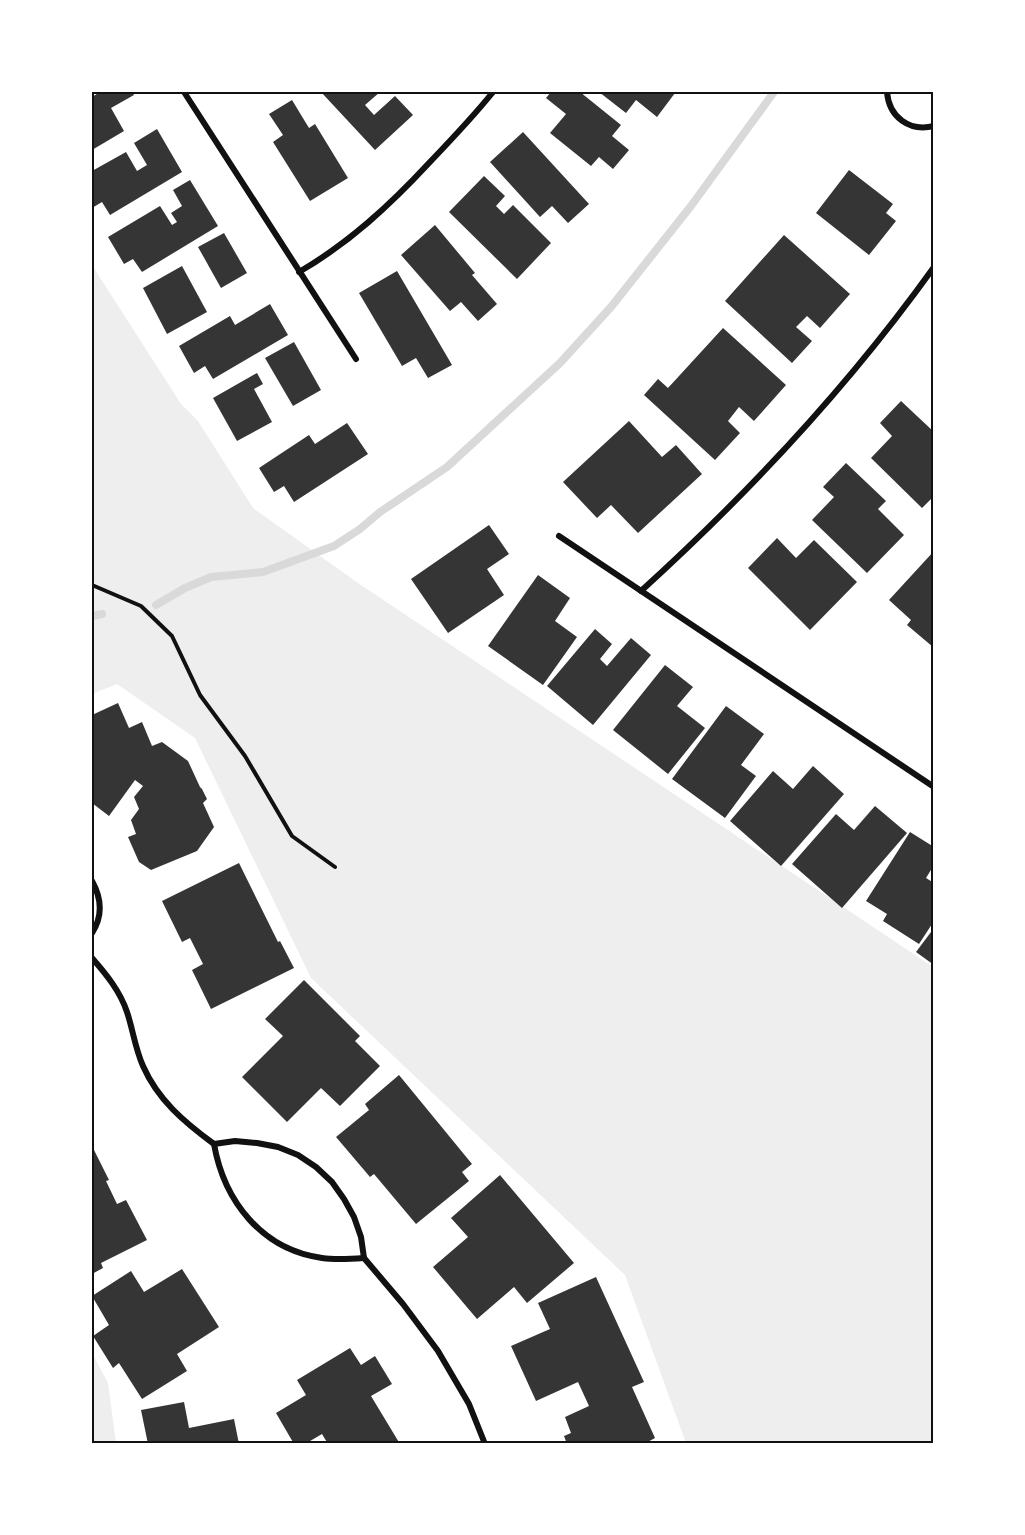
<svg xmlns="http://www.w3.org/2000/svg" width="1025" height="1535" viewBox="0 0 1025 1535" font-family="'Exo 2',sans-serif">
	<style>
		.green { fill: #eee }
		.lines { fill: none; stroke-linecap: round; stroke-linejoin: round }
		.stream { stroke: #d9d9d9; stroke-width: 8 }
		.building { fill: #353535 }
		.path { stroke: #111; stroke-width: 4 }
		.minor { stroke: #111; stroke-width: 6 }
		.neatline { fill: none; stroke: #111; stroke-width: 2 }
	</style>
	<rect width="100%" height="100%" fill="#fff"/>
	<g class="green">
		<path d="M92 265 181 404 198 421 253 508 358 583 933 967V1443H686L625 1275 311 978 195 738 117 684 92 694Z"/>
		<path d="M92 1353 108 1383 116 1443H92Z"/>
	</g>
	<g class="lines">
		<g class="stream">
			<path d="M156 605 185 588 211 577 263 572 334 546 360 529 380 512 447 467 560 363 611 307 691 206 774 92"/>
			<path d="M92 616 102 614"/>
		</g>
	</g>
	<g class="building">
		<path d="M100 92H132L134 95 111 108 124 131 92 150V97Z"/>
		<path d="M321 92H380L365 105 374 115 395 96 413 115 375 150Z"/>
		<path d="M551 92H580L621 125 612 136 629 150 613 169 599 157 591 166 550 133 566 114 546 98Z"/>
		<path d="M599 92H674L675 93 657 117 636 100 626 113Z"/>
		<path d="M292 100 309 128 315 124 348 178 310 201 273 142 283 135 269 114Z"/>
		<path d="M157 129 182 172 110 215 102 202 92 208V171L126 152 137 171 147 165 134 143Z"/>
		<path d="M523 132 589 204 568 223 552 206 540 217 490 162Z"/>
		<path d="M849 170 893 204 886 213 896 221 869 255 816 213Z"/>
		<path d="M484 176 505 196 496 206 504 214 513 205 551 243 517 279 449 212Z"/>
		<path d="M190 180 218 226 142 272 133 259 124 264 108 237 160 206 172 225 177 222 171 213 182 206 173 190Z"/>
		<path d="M435 225 475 273 472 275 497 304 478 321 461 302 450 311 401 255Z"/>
		<path d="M224 233 247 273 221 288 198 247Z"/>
		<path d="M784 235 850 294 820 328 807 316 796 327 812 341 792 363 725 301Z"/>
		<path d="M182 266 207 312 167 334 143 288Z"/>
		<path d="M397 271 452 365 428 378 416 358 402 366 359 293Z"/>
		<path d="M270 304 288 335 213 379 205 366 194 373 179 346 230 316 235 325Z"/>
		<path d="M723 328 786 385 754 421 739 407 728 421 740 433 715 460 644 395 658 379 668 388Z"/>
		<path d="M294 342 321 390 293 406 265 358Z"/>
		<path d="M257 373 263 384 254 389 272 422 237 441 213 398Z"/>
		<path d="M901 401 934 432V496L922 508 871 458 892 436 880 423Z"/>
		<path d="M629 421 662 457 676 445 702 474 638 533 611 505 597 518 563 482Z"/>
		<path d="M347 423 368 454 294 502 284 486 274 492 259 468 309 435 315 444Z"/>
		<path d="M846 463 886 501 878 509 904 535 867 573 812 520 834 497 823 487Z"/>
		<path d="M489 525 509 554 487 569 504 595 448 633 411 579Z"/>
		<path d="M777 538 796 558 814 540 857 582 810 630 748 568Z"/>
		<path d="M934 551V646L933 647 907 625 911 620 889 600Z"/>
		<path d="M538 575 570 598 555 621 577 637 543 685 488 646Z"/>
		<path d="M595 629 612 644 600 659 607 666 631 638 651 655 593 725 547 686Z"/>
		<path d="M665 665 693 687 677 706 705 728 668 774 613 730Z"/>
		<path d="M118 703 129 728 142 722 152 746 162 742 188 761 200 787 202 789 207 799 203 803 214 827 197 851 151 870 139 862 128 837 136 834 131 820 139 809 134 797 143 786 135 780 109 816 92 803V715Z"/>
		<path d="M726 706 764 734 741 765 756 776 725 818 672 779Z"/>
		<path d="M813 766 844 794 781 866 730 821 773 771 793 789Z"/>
		<path d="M875 806 907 833 842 908 792 864 836 814 854 830Z"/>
		<path d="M910 832 934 847V865L926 878 934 883V921L919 944 883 921 887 914 866 901Z"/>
		<path d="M239 863 278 942 280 941 294 968 211 1009 192 970 203 964 190 938 182 942 162 901Z"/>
		<path d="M934 928V965L916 952Z"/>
		<path d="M304 980 360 1036 355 1041 380 1066 340 1106 321 1088 287 1122 242 1077 283 1036 265 1019Z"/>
		<path d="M399 1075 472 1164 462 1172 469 1181 416 1224 374 1174 370 1177 336 1137 369 1110 365 1104Z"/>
		<path d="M92 1146 109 1180 106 1181 117 1204 126 1200 147 1240 101 1263 103 1268 92 1274Z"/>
		<path d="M500 1175 574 1263 527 1303 514 1287 477 1319 433 1267 468 1237 451 1218Z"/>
		<path d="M182 1269 219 1327 177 1354 187 1371 142 1399 119 1363 113 1368 93 1336 109 1325 92 1296 131 1271 144 1292Z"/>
		<path d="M596 1277 644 1382 632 1387 655 1438 644 1444H567L564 1436 571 1433 565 1417 589 1406 578 1382 536 1401 511 1346 550 1329 538 1303Z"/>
		<path d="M350 1348 361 1365 375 1356 392 1384 371 1396 400 1444H328L322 1434 305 1444H294L276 1413 306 1395 297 1380Z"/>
		<path d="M184 1402 189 1428 234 1419 239 1444H148L141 1410Z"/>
	</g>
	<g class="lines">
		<path class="path" d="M92 585 141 606 172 636 200 695 245 756 292 836 335 867"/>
		<g class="minor">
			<path d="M184 92 356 359"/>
			<path d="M887 92C889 117 909 132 934 126"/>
			<path d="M299 272C349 243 390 205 429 163 451 140 473 117 493 92"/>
			<path d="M559 536 934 787"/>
			<path d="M641 591C750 492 848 387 934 267"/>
			<path d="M92 881C102 899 103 916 92 933"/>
			<path d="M92 958C106 974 120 991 127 1012 133 1030 135 1048 143 1066 158 1100 184 1122 214 1144L235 1141 257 1143 278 1147 298 1155 316 1167 332 1182 344 1199 354 1217 361 1237 364 1258 403 1304 438 1351 469 1404 485 1444"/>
			<path d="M214 1144C224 1201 262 1250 322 1258 336 1260 350 1259 364 1258"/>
		</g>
	</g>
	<rect width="1025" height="1535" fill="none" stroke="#ffffff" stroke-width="186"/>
	<rect x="93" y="93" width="839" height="1349" class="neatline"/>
</svg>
